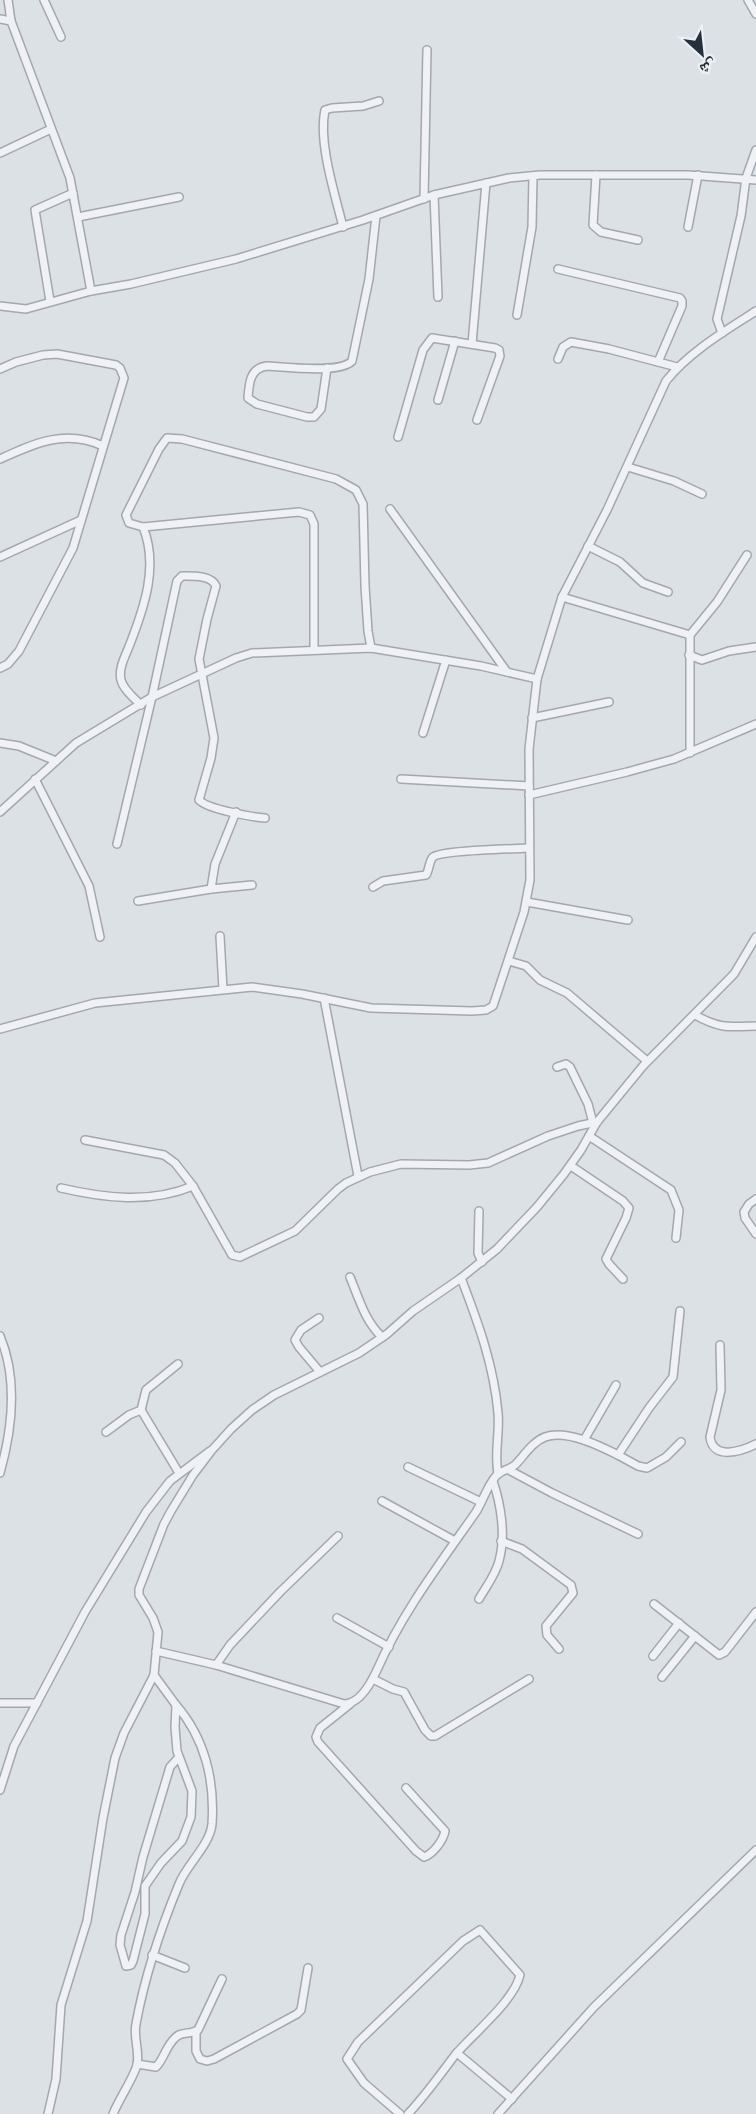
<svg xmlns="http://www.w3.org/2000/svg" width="756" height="2114" viewBox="0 0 756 2114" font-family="'Exo 2','Noto Naskh Arabic',sans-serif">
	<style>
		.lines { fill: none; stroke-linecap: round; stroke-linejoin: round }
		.minor-casing { stroke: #a2a8b0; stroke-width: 10 }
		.minor { stroke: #eff1f5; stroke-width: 7 }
	</style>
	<rect width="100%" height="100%" fill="#dce1e6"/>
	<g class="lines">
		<g class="minor-casing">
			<g id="minor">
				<path d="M8 0 11 21 70 178 91 291"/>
				<path d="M44 0 61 37"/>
				<path d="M748 0 756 14"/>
				<path d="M0 19 11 21"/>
				<path d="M0 153 51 129"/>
				<path d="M596 175 593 225 601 232 638 240"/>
				<path d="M434 195 438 297"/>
				<path d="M424 199 427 50"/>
				<path d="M78 217 179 197"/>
				<path d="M343 227C335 194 318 143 325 110L332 108 363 106 379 101"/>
				<path d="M688 227 698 175"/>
				<path d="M558 269 680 298 682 301V306L658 362"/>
				<path d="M50 301 35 210 73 193"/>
				<path d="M0 306 26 309 91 291 131 284 236 259 363 220 434 195 509 178 540 175H688L756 180"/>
				<path d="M517 315 532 227 533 176"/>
				<path d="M722 333 717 319 741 216 746 178 756 150"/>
				<path d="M472 344 486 183"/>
				<path d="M558 359 563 347 571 342 609 349 677 367"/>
				<path d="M327 368 321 409 314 417H307L257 404 248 398C249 383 250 368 267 366 285 367 340 374 352 361L369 279 376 216"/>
				<path d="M0 369 16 362 43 355 57 354 116 365 120 368 124 378 73 548 19 651 8 664 0 668"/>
				<path d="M438 400 455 341"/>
				<path d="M398 437 423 350 432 338 495 348 499 350 500 356 477 420"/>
				<path d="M0 459C35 443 65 429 103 446"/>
				<path d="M628 467 674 481 702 494"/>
				<path d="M390 509 507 672"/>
				<path d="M143 527 299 512 310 515 314 524V650"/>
				<path d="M588 546 620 562 643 583 668 592"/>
				<path d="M0 557 81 520"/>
				<path d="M562 597 690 635"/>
				<path d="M689 655 702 660 729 651 756 647"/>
				<path d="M141 705C134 698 123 689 121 680 118 668 126 655 130 644 144 608 159 566 143 527L129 523 126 515 159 449 167 438 182 439 336 479 356 490 363 504 365 586 368 631 371 648"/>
				<path d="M532 718 609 702"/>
				<path d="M423 733 446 660"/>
				<path d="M0 743 19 746 56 761"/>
				<path d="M690 753V635L717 602 747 555"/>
				<path d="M35 779 89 886 100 937"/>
				<path d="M401 779 529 786"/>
				<path d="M529 795 627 772 674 759 756 724"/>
				<path d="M0 812 76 743 152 697 236 658 252 653 371 648 481 666 537 679"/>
				<path d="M117 844 152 697 177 581 182 576C193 576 211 575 216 586L207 619 199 659 214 738 211 758 199 800C207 809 252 817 265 818"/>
				<path d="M373 887 383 881 426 875C429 871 429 861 433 857 441 850 515 849 529 848"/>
				<path d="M211 889 252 885"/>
				<path d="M138 901 211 889 215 864 236 812"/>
				<path d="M527 902 628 920"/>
				<path d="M220 936 223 989"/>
				<path d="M509 961 526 966 540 980 567 993 647 1061"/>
				<path d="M324 998 358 1176"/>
				<path d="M695 1015C720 1029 729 1027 756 1026"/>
				<path d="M0 1029 95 1003 252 987 302 994 371 1008 472 1011 486 1010 493 1006 524 912 530 880 529 749 537 679 562 597 607 510 666 381C689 352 725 331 756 311"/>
				<path d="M557 1067 566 1064 570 1067 588 1104 593 1123"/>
				<path d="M589 1136 671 1190 679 1210 676 1238"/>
				<path d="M85 1140 164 1155 175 1163 193 1186"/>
				<path d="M571 1166 623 1201 629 1208 626 1218 606 1259 609 1264 623 1279"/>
				<path d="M61 1188C104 1198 150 1204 193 1186L232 1255 240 1257 295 1231 338 1189 346 1183 370 1172 401 1164 469 1165 488 1163 548 1136 578 1126 597 1122"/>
				<path d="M756 1199 749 1204 744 1212 745 1218 756 1234"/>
				<path d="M479 1211 478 1253 482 1262"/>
				<path d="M350 1277C359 1299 365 1321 382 1337"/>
				<path d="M461 1278C478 1322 494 1366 498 1413 500 1434 494 1451 498 1474"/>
				<path d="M319 1318 301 1330 295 1340 299 1347 320 1372"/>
				<path d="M0 1336C18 1379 12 1430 0 1473"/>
				<path d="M720 1345 721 1390 710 1437C713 1461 742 1451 756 1444"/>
				<path d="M141 1410 146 1390 178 1364"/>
				<path d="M106 1432 129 1415 141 1410 179 1473"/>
				<path d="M584 1440 616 1385"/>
				<path d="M618 1455 638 1466 647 1468 666 1457 681 1442"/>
				<path d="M408 1467 481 1502"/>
				<path d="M509 1470 552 1493 638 1534"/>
				<path d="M382 1501 455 1541"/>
				<path d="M501 1541 522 1549 571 1585 573 1593 546 1626 547 1635 559 1649"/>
				<path d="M479 1599C486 1587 496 1574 499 1561 506 1536 501 1505 493 1481"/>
				<path d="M654 1604 719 1655 725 1652 756 1612"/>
				<path d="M337 1618 389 1647"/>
				<path d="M156 1651 216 1665 344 1704C360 1704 371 1683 377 1670 402 1613 441 1562 476 1512 483 1501 487 1486 496 1476 501 1470 509 1470 515 1465 524 1456 532 1442 545 1437 566 1429 600 1446 618 1455L649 1408 673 1377 680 1311"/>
				<path d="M653 1656 679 1623"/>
				<path d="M216 1665 230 1645 280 1592 338 1536"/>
				<path d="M154 1675 176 1705 175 1727 177 1751 192 1791 191 1817 182 1841 161 1863 145 1886V1914L133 1961 131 1965 126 1966 120 1945 121 1935 135 1892 143 1857 170 1767 178 1758"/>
				<path d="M662 1677 695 1636"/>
				<path d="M373 1679 393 1689 404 1692 425 1730 431 1736H435L529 1679"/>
				<path d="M0 1703H37"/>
				<path d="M350 1704 320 1728 316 1737 318 1742 416 1851 424 1857C433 1854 443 1841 445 1831L406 1788"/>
				<path d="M0 1790 14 1746 85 1612 146 1512 170 1481 210 1451"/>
				<path d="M152 1955 185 1968"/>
				<path d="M196 2031V2051L200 2059 207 2061 214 2059 297 2014 301 2010 308 1968"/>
				<path d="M457 2053 512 2099"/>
				<path d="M137 2064 156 2067C164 2059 166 2046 175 2038 181 2031 190 2035 198 2030L222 1979"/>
				<path d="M48 2114 56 2079 61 2005 87 1921 103 1818 115 1758 124 1733 154 1675 158 1632 153 1618 139 1595V1589L164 1524 171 1511 193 1475 212 1450 231 1429 252 1410 274 1395 359 1353 387 1334 413 1311 461 1278 497 1249 537 1207 564 1174 581 1150 597 1122 643 1066 734 974 756 937"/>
				<path d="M113 2114C119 2099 133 2079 137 2065 140 2051 133 2037 136 2024 145 1975 160 1930 179 1884 187 1864 210 1845 212 1824 215 1781 205 1738 176 1705"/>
				<path d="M400 2114 364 2083 347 2059 358 2042 463 1941 480 1930 520 1975C514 2001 473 2034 455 2055 440 2075 425 2096 408 2114"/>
				<path d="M498 2114 594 2007 756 1850"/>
			</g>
		</g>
		<use href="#minor" class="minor"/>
	</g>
	<g transform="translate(702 54) rotate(153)" stroke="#ebf0f4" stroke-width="4.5" paint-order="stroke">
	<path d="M0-4.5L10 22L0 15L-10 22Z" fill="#26303c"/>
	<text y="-9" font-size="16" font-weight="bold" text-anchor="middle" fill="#26303c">ش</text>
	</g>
</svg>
